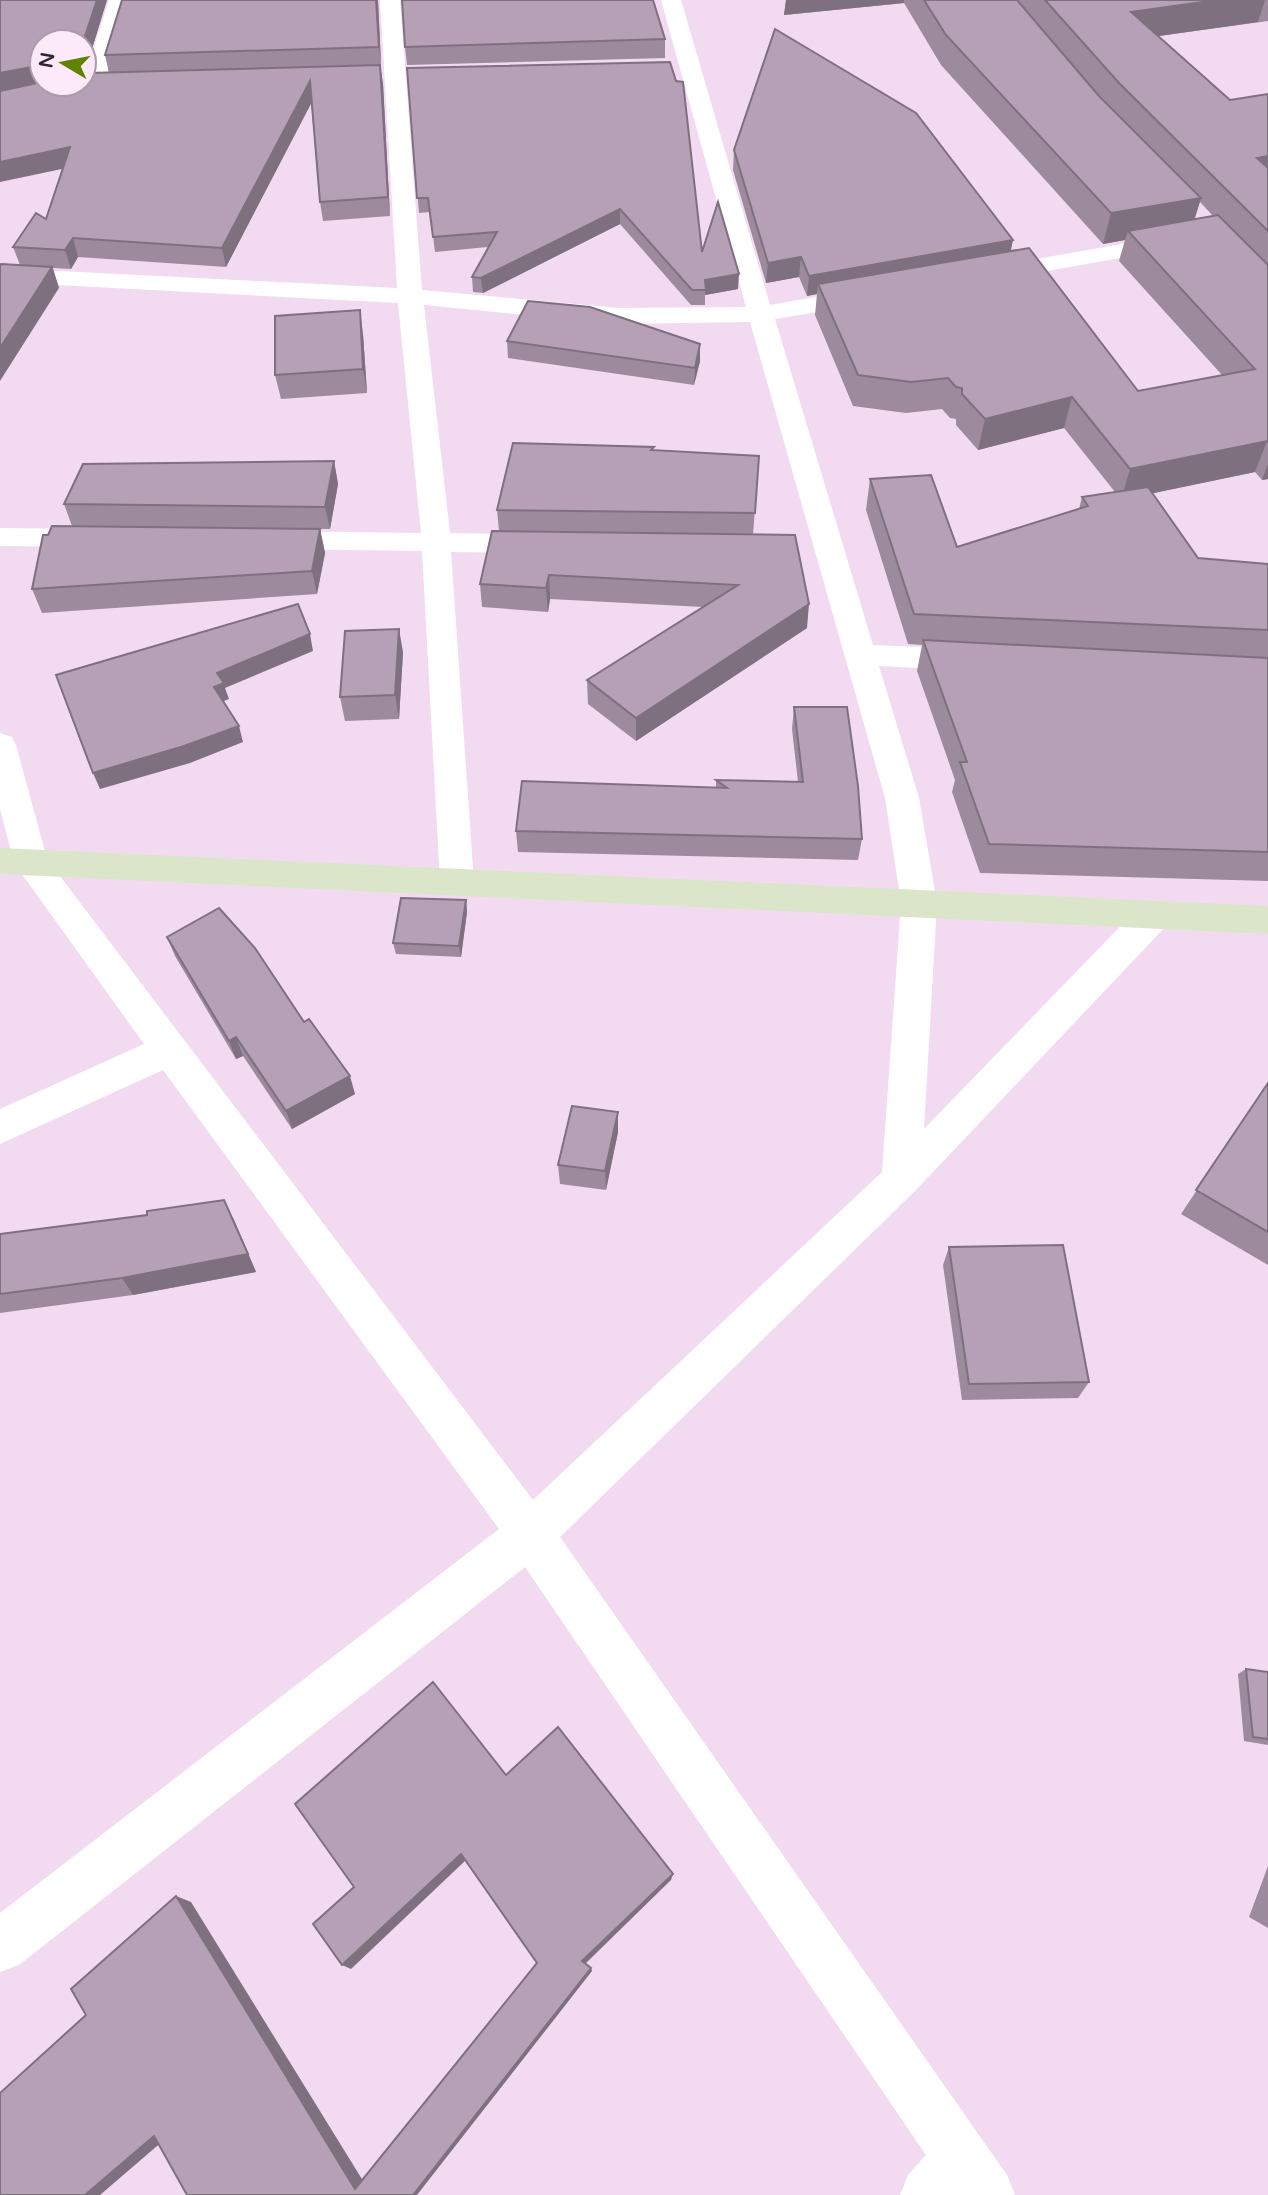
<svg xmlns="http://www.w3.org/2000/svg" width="1268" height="2195" viewBox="0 0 1268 2195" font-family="'Varela Round',sans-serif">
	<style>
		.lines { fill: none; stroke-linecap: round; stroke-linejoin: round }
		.street { fill: #fff; fill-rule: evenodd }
		.secondary { fill: #dbe5c9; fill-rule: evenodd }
		.wall { fill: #9d8a9c; fill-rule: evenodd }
		.shaded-wall { fill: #7f707f }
		.building { fill: #b6a0b5; stroke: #7f707f; stroke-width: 2 }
	</style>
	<rect width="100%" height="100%" fill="#f2dbf1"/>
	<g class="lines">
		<g class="street">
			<path d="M109 0H129L104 83 101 88H85L84 78Z"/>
			<path d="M380 0H400L422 290 619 308 746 307 661 0H681L770 305 866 288 875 291 879 296 875 301 866 304 775 319 873 645 972 649 983 653 988 660 983 667 972 671 879 666 919 798 937 903 924 1129 1141 905 1154 901 1167 905 1172 915 1167 925 915 1191 560 1537 1007 2175 1015 2195H900L908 2175 926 2155 525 1567 19 1965 0 1972V1913L499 1529 163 1070 0 1144V1109L144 1044 14 863 0 809V733L12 737 16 745 47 859 533 1500 882 1172 901 903 885 798 750 322 619 324 424 305 450 533 543 535 553 537 558 544 553 551 543 553 451 552 474 882 469 891 457 895 445 891 440 882 422 551 271 549 261 547 256 540 261 533 271 531 421 533 398 303 0 282V268L397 288Z"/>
			<path d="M1173 235 1182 237 1185 242 1182 247 991 281 982 279 979 274 982 269 991 267Z"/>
			<path d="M0 528 95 529 105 531 110 538 105 545 95 547 0 546Z"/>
		</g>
		<path class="secondary" d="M0 848 1268 906V934L0 874Z"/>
	</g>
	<g class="wall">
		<path d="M0 0H107L84 74 109 73 105 55 378 0 381 65H380L383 84 390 216 323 221 320 202 311 102 226 267 78 257 71 269 53 268 59 288 20 265 13 247 46 219 63 169ZM42 42H84V84H42Z"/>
		<path d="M786 0H1268V21L1158 36 1230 100 1268 94V479L1262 480 1255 472 1152 493 1198 558 1268 564V881L980 873 952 792 955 780 917 671 922 645 908 644 866 510 870 479 957 547 1079 509 1082 497 1115 492 1064 428 978 450 956 425V419L950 418 942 409 906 413 853 406 815 315 817 294 807 296 799 277 766 283 733 170 734 150 1010 251 1138 391 1222 375 1119 261 1125 240 1103 244 941 65 904 3 784 15ZM1200 202 1213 216 1194 219Z"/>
		<path d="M665 39V58L407 65 405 47Z"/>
		<path d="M407 68 702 252 738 289 705 295V305H691L620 224 483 293 473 292 472 277 488 247 435 252 430 212 419 213Z"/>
		<path d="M363 334 367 393 281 399 275 375Z"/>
		<path d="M507 341 700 344V361L694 385 508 358Z"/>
		<path d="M654 450 759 456 753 535 807 628 636 741 588 704 587 680 703 607 550 599 548 612 482 607 480 584 499 531 497 510Z"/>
		<path d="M334 461 338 484 330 529 248 528 320 529 325 553 317 594 42 613 32 589 48 535 72 526 64 504Z"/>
		<path d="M403 652 399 719 345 721 340 697Z"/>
		<path d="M794 707 862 839 858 860 518 852 516 831 716 788V780L798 782 792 729Z"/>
		<path d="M466 900 467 912 461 957 396 954 393 943Z"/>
		<path d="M167 937 304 1022 355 1094 292 1129 243 1056 236 1059 175 956Z"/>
		<path d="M1268 1083V1265L1181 1214Z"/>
		<path d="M618 1132 606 1190 560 1184 558 1165Z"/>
		<path d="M233 1218 256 1272 133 1295 0 1313V1234Z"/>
		<path d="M949 1247 1089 1382 1078 1398 962 1400 943 1265Z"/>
		<path d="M1246 1669 1268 1672V1745L1244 1741 1238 1674Z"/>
		<path d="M1268 1866V1928L1249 1917Z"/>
	</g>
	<g class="shaded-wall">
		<path d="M97 0H107L84 75V42Z"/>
		<path d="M376 0H378L381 65 379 47Z"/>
		<path d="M786 0H904V3L784 15Z"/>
		<path d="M1217 0H1265L1258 22 1124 41 1131 12Z"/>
		<path d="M42 65V84L0 92V73Z"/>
		<path d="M380 65 383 84 390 216 388 197Z"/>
		<path d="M310 81 313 100 226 267 222 248Z"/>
		<path d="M70 147 76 166 0 182V162Z"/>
		<path d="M1268 156V185L1257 158Z"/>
		<path d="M1201 198 1192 228 1128 231 1125 240 1103 244 1111 213Z"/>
		<path d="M620 209V224L483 293 481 278Z"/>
		<path d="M73 238 78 257 71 269 65 250Z"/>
		<path d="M1013 240 1009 260 818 284 817 294 807 296 809 276Z"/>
		<path d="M801 257 799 277 766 283 768 263Z"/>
		<path d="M52 267 59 288 0 381V348Z"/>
		<path d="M739 274 738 289 705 295V280Z"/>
		<path d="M360 310 363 334 367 393 363 369Z"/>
		<path d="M700 344V361L694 385 695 368Z"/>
		<path d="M1072 397 1064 428 978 450 985 419Z"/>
		<path d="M1267 441 1255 472 1121 500 1130 469Z"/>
		<path d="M334 461 338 484 330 529 325 507Z"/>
		<path d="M1268 464V479L1262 480Z"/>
		<path d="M320 529 325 553 317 594 312 571Z"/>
		<path d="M549 575 550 599 548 612 546 588Z"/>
		<path d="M809 604 807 628 636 741V718Z"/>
		<path d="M399 629 403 652 399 719 395 695Z"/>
		<path d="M310 634 313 651 225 688 229 699 219 703 214 687 217 673Z"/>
		<path d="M239 726 243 742 190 763 100 789 93 773Z"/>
		<path d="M466 900 467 912 461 957 459 946Z"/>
		<path d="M236 1037 243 1056 236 1059 229 1041Z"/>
		<path d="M350 1076 355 1094 292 1129 286 1111Z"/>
		<path d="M618 1112V1132L606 1190 605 1171Z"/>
		<path d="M233 1218 256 1272 133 1295 122 1278Z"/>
		<path d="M461 1854 466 1860 351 1969 342 1965Z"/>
		<path d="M673 1874 671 1880 584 1965 582 1961Z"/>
		<path d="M176 1896 191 1902 365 2184 355 2189Z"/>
		<path d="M591 1968 592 1971 417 2195H413Z"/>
		<path d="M171 2134 100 2195H85L154 2136Z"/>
	</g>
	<g class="building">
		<path d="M0 0H97L83 42H42V65L0 73Z"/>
		<path d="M122 0H376L379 47 105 55Z"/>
		<path d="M402 0H653L665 39 405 47Z"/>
		<path d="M924 0H1017L1099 96 1201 198 1111 213 946 35Z"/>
		<path d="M1045 0H1217L1131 12 1230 100 1268 94V156L1257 158 1268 168V231L1119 83Z"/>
		<path d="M775 29 916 113 1013 240 809 276 801 257 768 263 734 150Z"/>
		<path d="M670 62 676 81 683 82 702 252 718 202 739 274 705 280 706 290H692L620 209 481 278 472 277 497 232 433 237 428 198H417L407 68Z"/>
		<path d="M380 65 388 197 320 202 310 81 222 248 73 238 65 250 13 247 36 213 46 219 70 147 0 162V91L42 82V84H84V74L88 73Z"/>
		<path d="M1218 215 1268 265V442L1267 441 1130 469 1072 397 985 419 962 394V388L956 387 948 378 911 382 858 375 818 284 1029 248 1138 391 1255 369 1128 231Z"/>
		<path d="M1 264 52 267 0 348V265Z"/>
		<path d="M528 301 590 307 700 344 695 368 507 341Z"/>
		<path d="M360 310 363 369 275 375V316Z"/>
		<path d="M513 443 654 447 651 450 759 456 755 513 497 510Z"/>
		<path d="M334 461 325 507 64 504 83 464Z"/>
		<path d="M931 475 957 547 1088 506 1082 497 1148 487 1198 558 1268 564V630L914 614 870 479Z"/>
		<path d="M52 526 320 529 312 571 32 589 43 535H48Z"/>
		<path d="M492 531 795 535 809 604 636 718 587 680 738 585 549 575 546 588 480 584Z"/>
		<path d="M298 604 310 634 217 673 224 683 214 687 239 726 184 746 93 773 56 675Z"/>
		<path d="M399 629 395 695 340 697 345 631Z"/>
		<path d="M923 640 1268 658V852L989 844 960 762H967Z"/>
		<path d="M794 707H847L858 786 862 839 516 831 522 781 727 788 716 780 803 782Z"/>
		<path d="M401 898 466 900 459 946 393 943Z"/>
		<path d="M219 908 255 948 304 1022 309 1019 350 1076 286 1111 236 1037 229 1041 167 937Z"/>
		<path d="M1268 1083V1232L1196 1190Z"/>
		<path d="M572 1106 618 1112 605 1171 558 1165Z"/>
		<path d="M224 1200 248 1254 122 1278 0 1294V1234L147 1215V1211Z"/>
		<path d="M1063 1245 1089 1382 969 1384 949 1247Z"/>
		<path d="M1246 1669 1268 1672V1739L1253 1737Z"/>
		<path d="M433 1682 506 1775 558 1727 673 1874 582 1961 591 1968 413 2195H187L154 2136 85 2195H0V2093L86 2015 71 1989 176 1896 355 2189 537 1963 461 1854 342 1965 313 1924 354 1887 295 1804Z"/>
	</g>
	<g transform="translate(63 63) rotate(280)"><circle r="33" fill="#fceafb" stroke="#aa9ca9" stroke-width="2"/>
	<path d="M0-5L12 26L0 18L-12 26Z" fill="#608401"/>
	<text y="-10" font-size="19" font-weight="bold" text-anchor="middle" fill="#2e262e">N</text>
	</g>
</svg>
